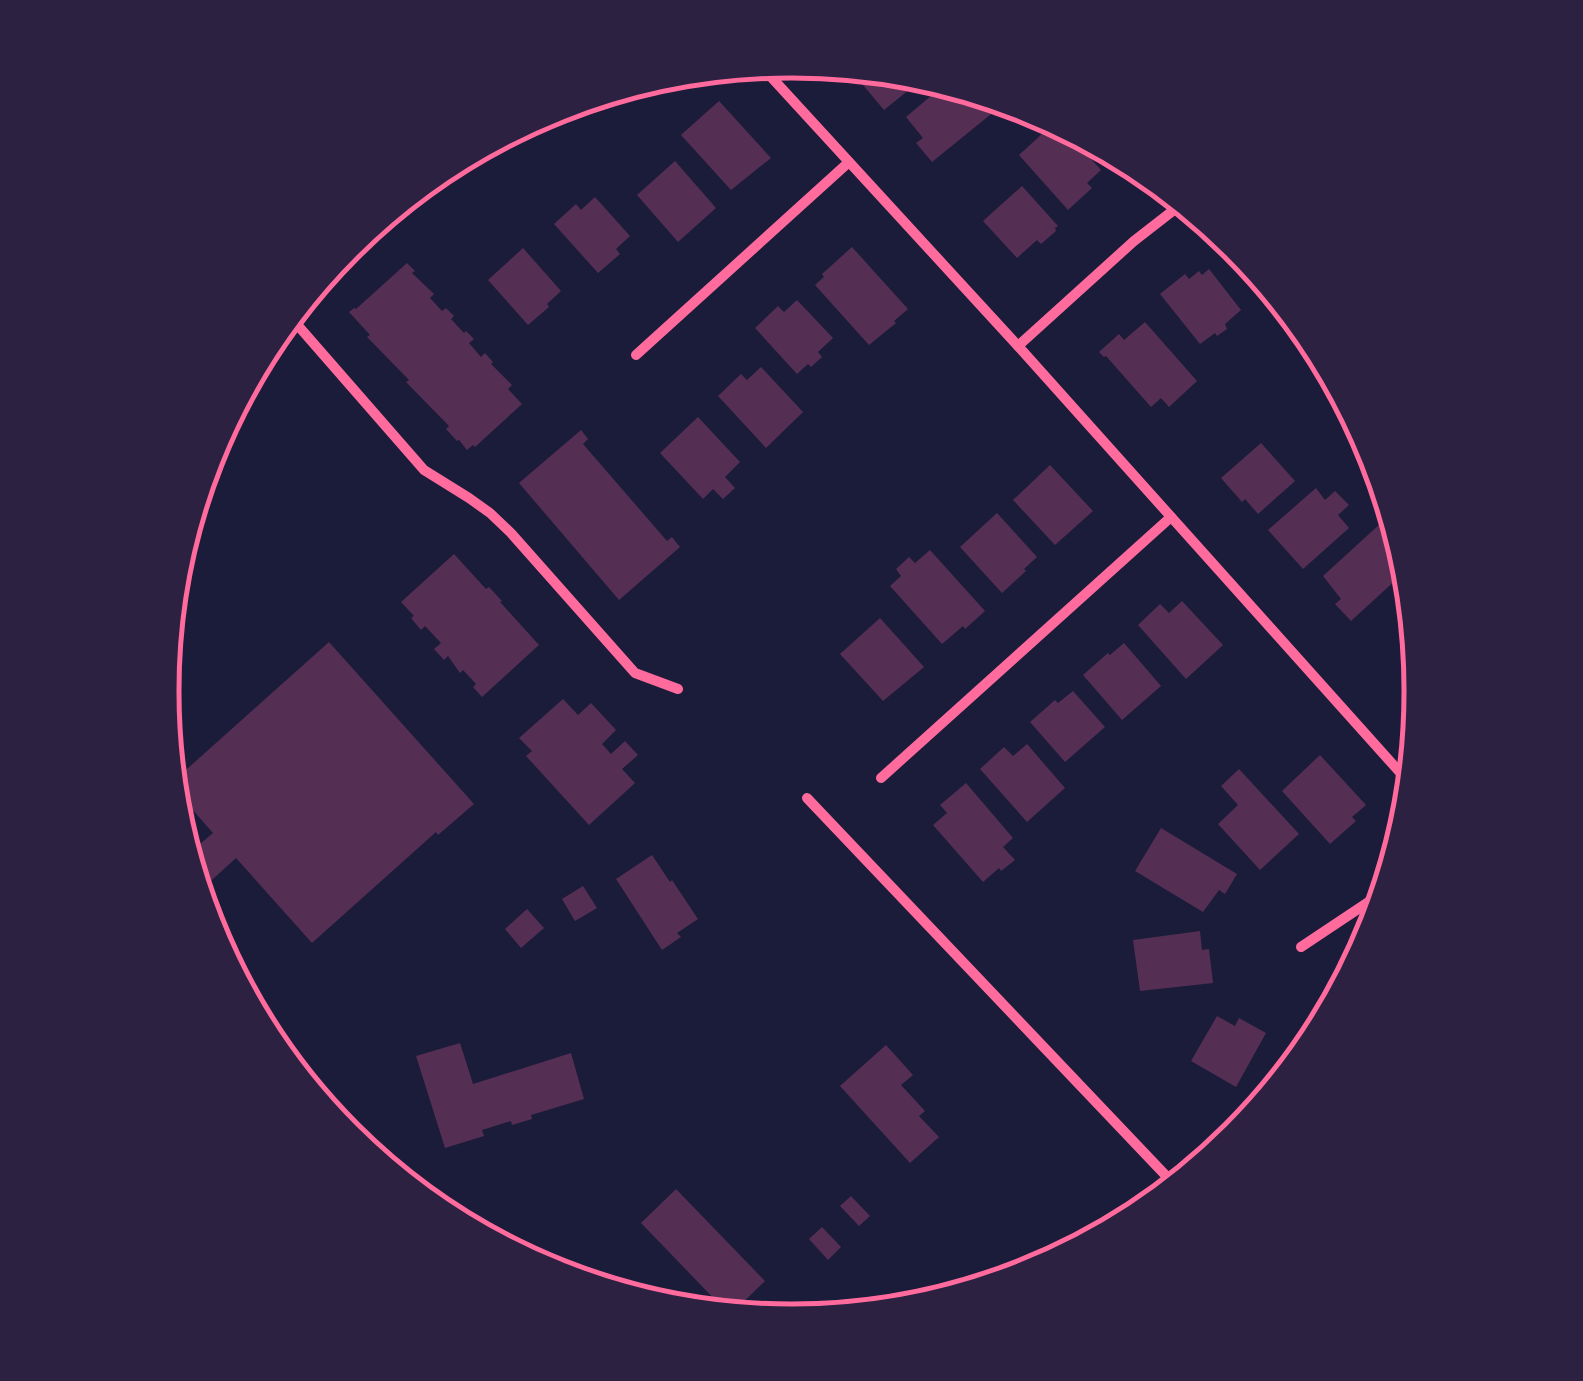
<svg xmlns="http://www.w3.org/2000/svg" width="1583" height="1381" viewBox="0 0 1583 1381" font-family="Mulish,sans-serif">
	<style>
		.building { fill: #542f53 }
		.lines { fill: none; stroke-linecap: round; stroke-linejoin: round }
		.minor { stroke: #ff6b9d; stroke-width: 10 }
		.rim { fill: none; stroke: #ff6b9d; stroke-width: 5 }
	</style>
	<rect width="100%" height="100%" fill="#1b1b3a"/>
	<g class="building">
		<path d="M852 72 915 85 884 110Z"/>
		<path d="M939 89 997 101 1001 106 932 162 916 143 923 138 906 117Z"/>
		<path d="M719 101 771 158 731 190 681 135Z"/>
		<path d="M1055 122 1063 128 1101 170 1087 183 1092 188 1068 210 1019 155Z"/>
		<path d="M675 161 716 208 678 242 637 195Z"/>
		<path d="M1022 186 1058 226 1055 228 1056 231 1041 244 1037 240 1017 258 983 221Z"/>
		<path d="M595 197 630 236 616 249 620 254 598 273 554 224 576 204 581 210Z"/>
		<path d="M852 247 908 309 894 321 896 323 869 345 815 285 824 277 822 274Z"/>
		<path d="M523 248 561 291 547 304 549 307 528 325 488 280Z"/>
		<path d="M407 263 415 271 412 273 434 294 430 298 442 311 446 308 454 316 451 319 464 333 466 331 474 339 469 343 481 357 485 353 493 362 491 364 512 385 508 389 522 404 475 447 473 445 467 450 459 440 457 441 446 429 449 426 406 382 409 380 367 337 370 335 349 312 354 308 356 309Z"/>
		<path d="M1209 269 1241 310 1225 324 1227 329 1217 336 1215 333 1200 344 1160 294 1185 274 1189 279 1199 271 1202 275Z"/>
		<path d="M1252 269H1253L1276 302 1265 306Z"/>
		<path d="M797 300 833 338 818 352 822 357 811 367 808 364 797 374 755 328 778 306 784 312Z"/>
		<path d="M1145 322 1197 381 1169 407 1161 398 1151 407 1106 356 1104 357 1099 352 1119 334 1124 340Z"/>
		<path d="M761 367 803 412 766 448 718 396 741 374 747 380Z"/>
		<path d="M698 417 740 462 725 477 735 488 723 499 713 489 703 499 660 453Z"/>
		<path d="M581 430 588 439 583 444 667 541 672 537 680 547 619 600 519 483Z"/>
		<path d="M1261 443 1295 481 1258 514 1245 499 1242 502 1221 478Z"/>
		<path d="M1050 465 1093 511 1055 545 1013 500Z"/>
		<path d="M1316 488 1325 500 1335 491 1349 505 1338 515 1349 528 1303 569 1268 530Z"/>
		<path d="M997 513 1037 557 1024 569 1026 571 1002 593 960 547Z"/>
		<path d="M1381 523 1391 534 1399 577 1351 621 1335 604 1341 599 1323 576Z"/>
		<path d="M930 550 985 611 965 629 963 626 942 644 890 586 901 576 896 569 909 557 915 563Z"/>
		<path d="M454 554 486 589 489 587 502 601 500 602 539 645 482 697 473 687 476 684 463 670 460 673 448 656 444 660 434 649 441 643 425 626 421 630 411 618 414 616 401 602Z"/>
		<path d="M1182 601 1223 645 1186 679 1138 625 1160 604 1169 613Z"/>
		<path d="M880 618 924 667 883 701 840 654Z"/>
		<path d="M329 642 474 804 438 835 436 832 312 943 236 858 201 890 193 850 213 833 183 799 178 777Z"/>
		<path d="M1124 643 1161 686 1122 720 1083 675 1108 653 1110 655Z"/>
		<path d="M169 648 178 658 169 666 166 663Z"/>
		<path d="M1073 691 1105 727 1065 762 1030 722 1055 700 1058 703Z"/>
		<path d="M563 699 578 715 591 703 616 730 602 744 611 754 625 741 638 755 622 769 635 783 589 825 526 756 532 751 519 738Z"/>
		<path d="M1027 744 1065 788 1027 822 980 769 1004 747 1013 756Z"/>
		<path d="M1320 755 1366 805 1352 817 1356 821 1330 844 1282 791Z"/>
		<path d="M1239 769 1299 834 1260 870 1218 824 1238 805 1221 786Z"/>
		<path d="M966 783 1013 838 1003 847 1015 860 1001 871 999 868 983 882 933 825 947 813 940 805Z"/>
		<path d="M1161 828 1237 874 1225 894 1219 890 1203 912 1135 871Z"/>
		<path d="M652 855 670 882 672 880 698 919 677 933 681 937 662 950 616 879Z"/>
		<path d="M583 886 597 908 575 921 562 899Z"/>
		<path d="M527 909 544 928 521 948 505 929Z"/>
		<path d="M1200 931 1202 950 1209 949 1213 983 1140 991 1133 940Z"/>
		<path d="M1217 1016 1235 1026 1239 1018 1266 1033 1236 1087 1191 1061Z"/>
		<path d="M460 1043 473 1084 571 1053 584 1099 531 1115 532 1119 512 1125 511 1121 482 1130 484 1136 445 1148 416 1056Z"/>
		<path d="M886 1045 913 1075 901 1085 925 1111 919 1116 939 1137 910 1163 840 1086Z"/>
		<path d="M676 1189 765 1281 735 1310 722 1307 641 1223Z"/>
		<path d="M851 1196 870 1216 859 1226 840 1206Z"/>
		<path d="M822 1227 841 1247 828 1260 809 1239Z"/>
	</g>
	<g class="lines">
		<g class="minor">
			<path d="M761 66 1018 346 1405 778"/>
			<path d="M294 321 424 470 469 498 490 513 511 533 635 673 678 689"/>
			<path d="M1018 346 1134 241 1179 206"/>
			<path d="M636 355 849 162"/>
			<path d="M881 778 1171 517"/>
			<path d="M807 798 1171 1181"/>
			<path d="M1301 947 1382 893"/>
		</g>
	</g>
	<path d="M0 0H1583V1381H0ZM791 78H792A612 612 0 0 1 1404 690V692A612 612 0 0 1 792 1304H791A612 612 0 0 1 179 692V690A612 612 0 0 1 791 78Z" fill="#2d2142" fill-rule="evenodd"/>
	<path class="rim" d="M791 78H792A612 612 0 0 1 1404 690V692A612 612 0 0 1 792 1304H791A612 612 0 0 1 179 692V690A612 612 0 0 1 791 78Z"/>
</svg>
